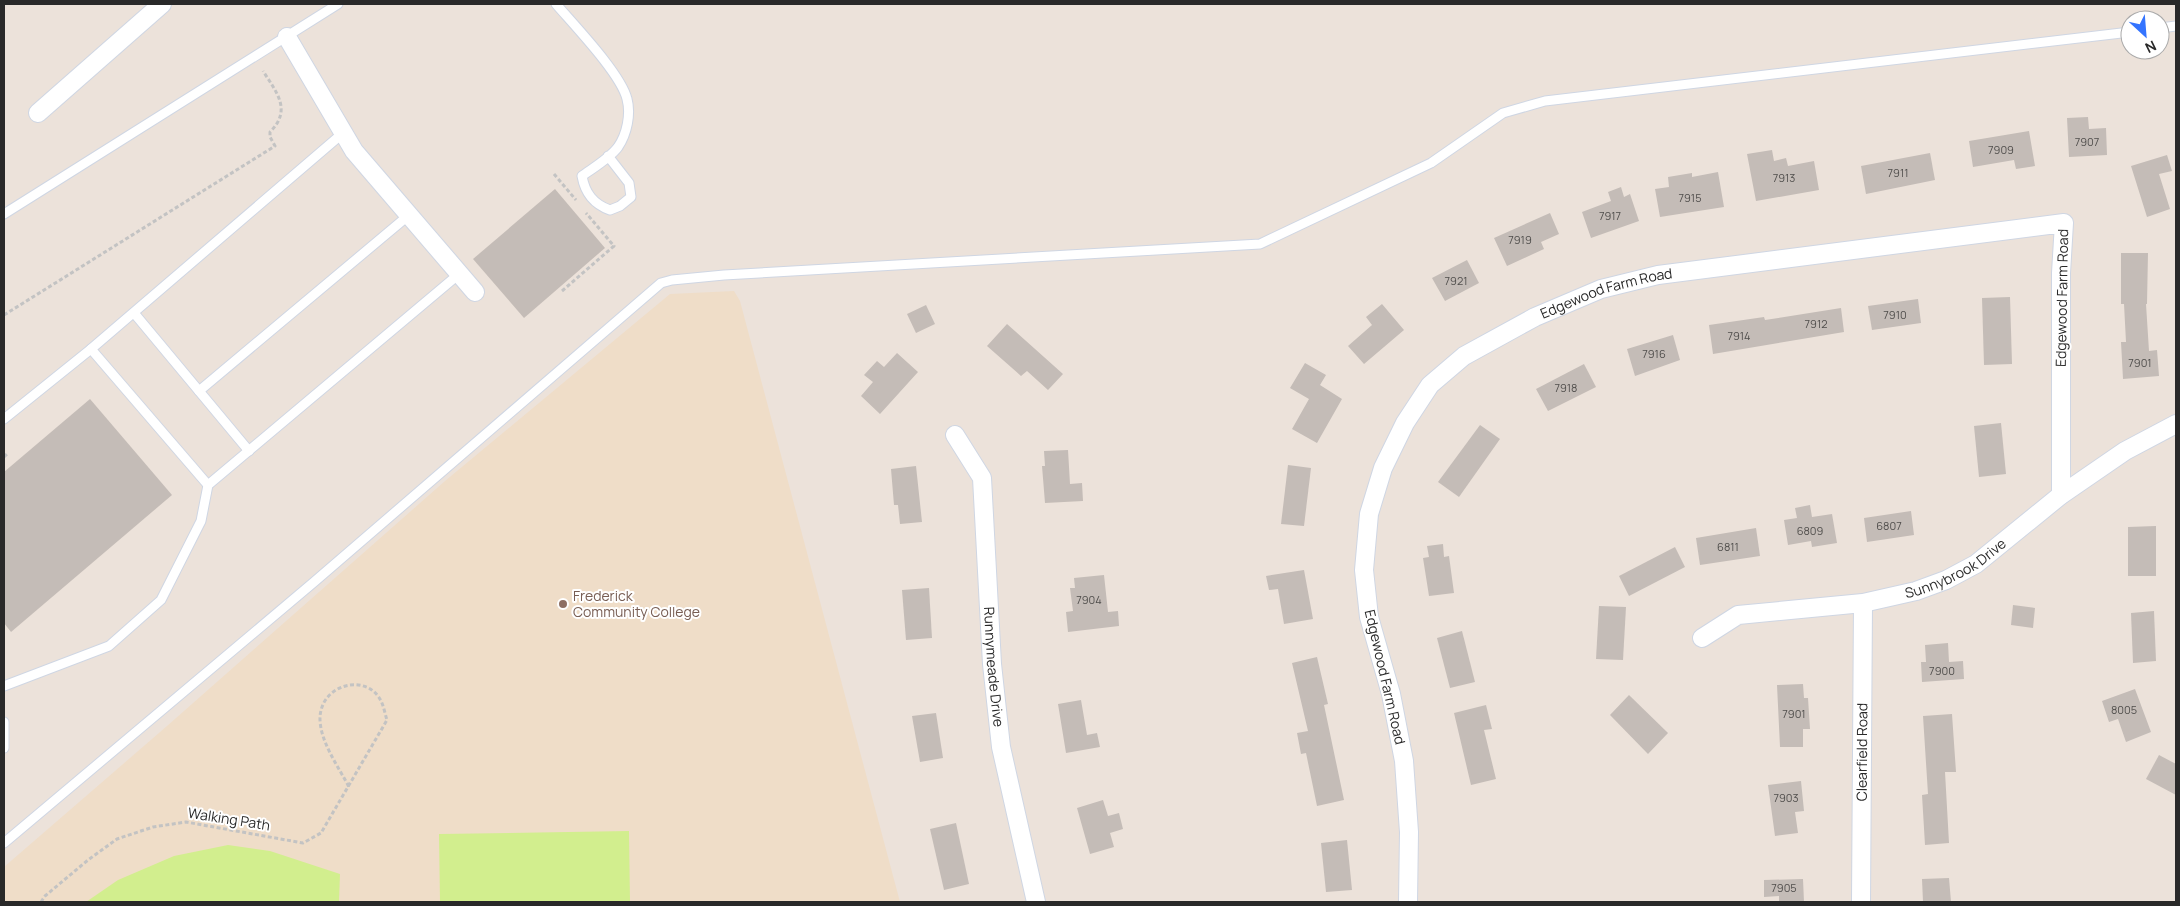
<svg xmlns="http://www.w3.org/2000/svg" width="2180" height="906" viewBox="0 0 2180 906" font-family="Manrope,sans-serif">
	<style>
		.education { fill: #efddc8 }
		.pitch { fill: #d2ee8e }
		.building { fill: #c4bcb7 }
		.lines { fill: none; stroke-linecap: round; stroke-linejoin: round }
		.lane-casing { stroke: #cfd6e3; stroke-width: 11 }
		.street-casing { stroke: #cfd6e3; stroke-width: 20 }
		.path { stroke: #c3c3c3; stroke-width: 3; stroke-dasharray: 4 2.5; stroke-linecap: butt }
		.lane { stroke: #fff; stroke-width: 9 }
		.street { stroke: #fff; stroke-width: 18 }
		.education-dot { fill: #8d6e63; stroke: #fff; stroke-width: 2 }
		.labels { text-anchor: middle; stroke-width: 4; stroke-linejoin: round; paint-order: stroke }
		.number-label { font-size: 11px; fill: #504e4c }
		.street-label { font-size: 14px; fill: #292929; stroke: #fff }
		.education-label { font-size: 14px; fill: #785e54; stroke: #fff; text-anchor: start }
	</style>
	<rect width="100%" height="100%" fill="#ece2da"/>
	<path class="education" d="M734 291 740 301 900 902H4V867L167 726 445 481 670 294Z"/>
	<g class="pitch">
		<path d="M629 831 630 902H440L439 834Z"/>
		<path d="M228 845 270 851 340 874 339 902H86L118 880 174 856Z"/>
	</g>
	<g class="building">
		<path d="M2088 117 2089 129 2106 128 2107 155 2069 157 2067 118Z"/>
		<path d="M2029 131 2035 166 2016 169 2014 160 1973 167 1969 141Z"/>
		<path d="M1772 150 1774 161 1786 158 1788 166 1814 161 1819 190 1756 201 1747 154Z"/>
		<path d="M1930 153 1935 180 1866 194 1861 166Z"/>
		<path d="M2167 155 2172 171 2159 174 2170 209 2147 217 2131 166Z"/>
		<path d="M1718 172 1724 207 1660 217 1655 189 1669 187 1668 177 1692 173V177Z"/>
		<path d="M1621 187 1624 197 1630 194 1639 221 1591 238 1582 212 1611 201 1608 192Z"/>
		<path d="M555 189 605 248 524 318 473 259Z"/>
		<path d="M1550 213 1559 234 1541 242 1544 249 1507 266 1494 238Z"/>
		<path d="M2121 253H2148L2147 304H2146L2149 351 2157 350 2159 376 2123 379 2121 342H2126L2124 304H2121Z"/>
		<path d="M1467 260 1479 283 1445 301 1432 278Z"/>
		<path d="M2010 297 2012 364 1984 365 1982 298Z"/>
		<path d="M1918 299 1921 323 1872 330 1868 306Z"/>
		<path d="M1382 304 1404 330 1364 364 1348 346 1372 325 1366 317Z"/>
		<path d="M926 305 935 324 916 333 907 314Z"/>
		<path d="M1841 308 1844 332 1713 354 1709 325 1764 317 1765 320Z"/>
		<path d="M1007 324 1063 374 1048 390 1027 371 1021 376 987 346Z"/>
		<path d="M1673 335 1680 360 1635 376 1627 349Z"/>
		<path d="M897 353 918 372 880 414 861 396 873 382 864 375 877 361 884 367Z"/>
		<path d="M1305 363 1326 375 1320 385 1342 399 1317 443 1292 429 1309 399 1290 388Z"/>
		<path d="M1584 364 1596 387 1548 411 1536 389Z"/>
		<path d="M90 399 172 495 11 632 4 623V472Z"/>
		<path d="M2001 423 2006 474 1979 477 1974 426Z"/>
		<path d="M1480 425 1500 439 1459 497 1438 482Z"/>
		<path d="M1068 450 1070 484 1082 483 1083 501 1045 503 1042 466H1045L1044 451Z"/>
		<path d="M1288 465 1311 468 1304 526 1281 524Z"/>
		<path d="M916 466 922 522 900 524 898 505H894L891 469Z"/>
		<path d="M1810 505 1812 517 1832 514 1837 543 1812 547 1811 541 1788 545 1784 520 1797 518 1795 508Z"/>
		<path d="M1911 511 1914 535 1867 542 1864 518Z"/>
		<path d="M2156 526V576H2128V527Z"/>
		<path d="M1756 528 1760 556 1700 565 1696 538Z"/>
		<path d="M1443 544 1444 557 1449 556 1454 593 1429 596 1423 558 1429 557 1427 546Z"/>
		<path d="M1675 547 1685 567 1629 596 1619 576Z"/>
		<path d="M1304 570 1313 619 1284 624 1278 589 1269 590 1266 576Z"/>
		<path d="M1104 575 1108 612 1118 611 1119 626 1068 632 1066 612 1073 611 1070 588H1075L1074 578Z"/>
		<path d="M929 588 932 638 906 640 902 590Z"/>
		<path d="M2013 605 2035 608 2033 628 2011 625Z"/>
		<path d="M1599 606 1626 607 1623 660 1596 659Z"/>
		<path d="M2154 611 2156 661 2133 663 2131 613Z"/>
		<path d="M1462 631 1475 682 1450 688 1437 638Z"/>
		<path d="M1948 643 1949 662 1963 661 1964 679 1922 682 1921 662H1926L1925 645Z"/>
		<path d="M1317 657 1328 704 1324 705 1344 800 1317 806 1306 753 1301 754 1297 733 1308 731 1292 663Z"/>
		<path d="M1803 684 1804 698H1808L1810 729H1803V747H1780L1777 685Z"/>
		<path d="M2135 689 2151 732 2126 742 2118 719 2109 722 2102 701Z"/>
		<path d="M1629 695 1668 733 1648 754 1610 715Z"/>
		<path d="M1081 700 1087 735 1097 733 1100 747 1066 753 1058 704Z"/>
		<path d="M1486 705 1492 729 1484 730 1496 779 1471 785 1454 713Z"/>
		<path d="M936 713 943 758 920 762 912 716Z"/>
		<path d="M1952 714 1956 772H1945L1949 843 1925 845 1922 795 1928 794 1923 716Z"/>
		<path d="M2159 755 2176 764V795L2146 779Z"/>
		<path d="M1801 781 1804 811 1795 812 1798 833 1775 836 1768 785Z"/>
		<path d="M1103 800 1108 816 1119 813 1123 829 1110 833 1114 847 1090 854 1077 808Z"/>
		<path d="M956 823 969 884 944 890 930 829Z"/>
		<path d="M1347 840 1352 890 1326 892 1321 843Z"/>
		<path d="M1949 878 1951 902H1923L1922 879Z"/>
		<path d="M1803 879 1804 902H1779V896L1764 897V880Z"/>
	</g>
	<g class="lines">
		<g class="lane-casing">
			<g id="lane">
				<path d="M556 4C574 25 621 74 627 99 631 114 627 134 618 147 610 158 593 168 582 176 585 193 593 204 610 210L620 206 631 197 629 183 608 156"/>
				<path d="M2160 28 2176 26"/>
				<path d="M4 214 338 4"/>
				<path d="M134 313 249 451"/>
				<path d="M91 349 208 485"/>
				<path d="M199 391 409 215"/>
				<path d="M4 419 91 349 343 133"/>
				<path d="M4 686 109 646 161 600 201 521 208 485 459 274"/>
				<path d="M4 722V748"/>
				<path d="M4 843 314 582 661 283 672 280 724 275 1260 244 1431 163 1503 113 1545 101 2130 32"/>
			</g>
		</g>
		<g class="street-casing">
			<g id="street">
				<path d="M287 37 354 151 475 292"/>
				<path d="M38 113 162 4"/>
				<path id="s1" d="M955 435 982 478 992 664 1001 747 1036 902"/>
				<path id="s2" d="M1702 638 1738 615 1863 603 1916 591 1946 580 1976 564 2061 495 2125 451 2176 424"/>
				<path id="s3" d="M1408 902 1409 832 1404 761 1391 694 1369 617 1364 570 1369 514 1383 468 1405 423 1430 385 1464 356 1535 317 1601 289 1658 275 2064 223 2061 273V495"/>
				<path id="s4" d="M1861 902 1863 603"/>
			</g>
		</g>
		<g class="path">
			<path d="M554 174 576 200"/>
			<path d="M562 291 614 246 586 213"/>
			<path d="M4 315 275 146 270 137V132C292 110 277 93 263 71"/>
			<path d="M4 457 7 454"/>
			<path d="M41 902 45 896 88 860 117 839 153 827 186 822 303 843 321 833 387 720C385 714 384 707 381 701 367 672 319 684 320 720 321 743 338 766 349 787"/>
		</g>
		<use href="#lane" class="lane"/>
		<use href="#street" class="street"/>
	</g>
	<circle class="education-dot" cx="563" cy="604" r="5"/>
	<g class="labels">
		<g class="number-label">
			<text x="2087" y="146">7907</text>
			<text x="2001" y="154">7909</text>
			<text x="1898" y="177">7911</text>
			<text x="1784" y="182">7913</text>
			<text x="1690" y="202">7915</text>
			<text x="1610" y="220">7917</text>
			<text x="1520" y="244">7919</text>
			<text x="1456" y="285">7921</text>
			<text x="1895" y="319">7910</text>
			<text x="1816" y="328">7912</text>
			<text x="1739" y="340">7914</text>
			<text x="1654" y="358">7916</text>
			<text x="2140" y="367">7901</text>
			<text x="1566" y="392">7918</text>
			<text x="1889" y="530">6807</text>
			<text x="1810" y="535">6809</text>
			<text x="1728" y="551">6811</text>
			<text x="1089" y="604">7904</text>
			<text x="1942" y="675">7900</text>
			<text x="2124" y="714">8005</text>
			<text x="1794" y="718">7901</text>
			<text x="1786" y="802">7903</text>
			<text x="1784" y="892">7905</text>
		</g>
		<g class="street-label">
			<text dy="5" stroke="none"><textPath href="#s3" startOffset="738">Edgewood Farm Road</textPath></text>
			<text transform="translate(2062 298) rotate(-89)" y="5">Edgewood Farm Road</text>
			<text dy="5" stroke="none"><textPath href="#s2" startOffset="268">Sunnybrook Drive</textPath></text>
			<text dy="5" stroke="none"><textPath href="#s1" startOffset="240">Runnymeade Drive</textPath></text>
			<text transform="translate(1385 677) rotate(77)" y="5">Edgewood Farm Road</text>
			<text dy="5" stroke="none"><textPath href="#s4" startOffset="150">Clearfield Road</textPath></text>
			<text transform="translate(229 819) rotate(9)" y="5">Walking Path</text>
		</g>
		<g class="education-label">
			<text x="573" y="601">Frederick<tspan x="573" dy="16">Community College</tspan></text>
		</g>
	</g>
	<rect width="2180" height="906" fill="none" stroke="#292929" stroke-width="10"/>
	<g transform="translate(2145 35) rotate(154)"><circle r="24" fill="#ffffff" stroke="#a9a9a9"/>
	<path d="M0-4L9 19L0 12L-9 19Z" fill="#3474ff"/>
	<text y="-8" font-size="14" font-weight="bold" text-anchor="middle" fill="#292929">N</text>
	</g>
</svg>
